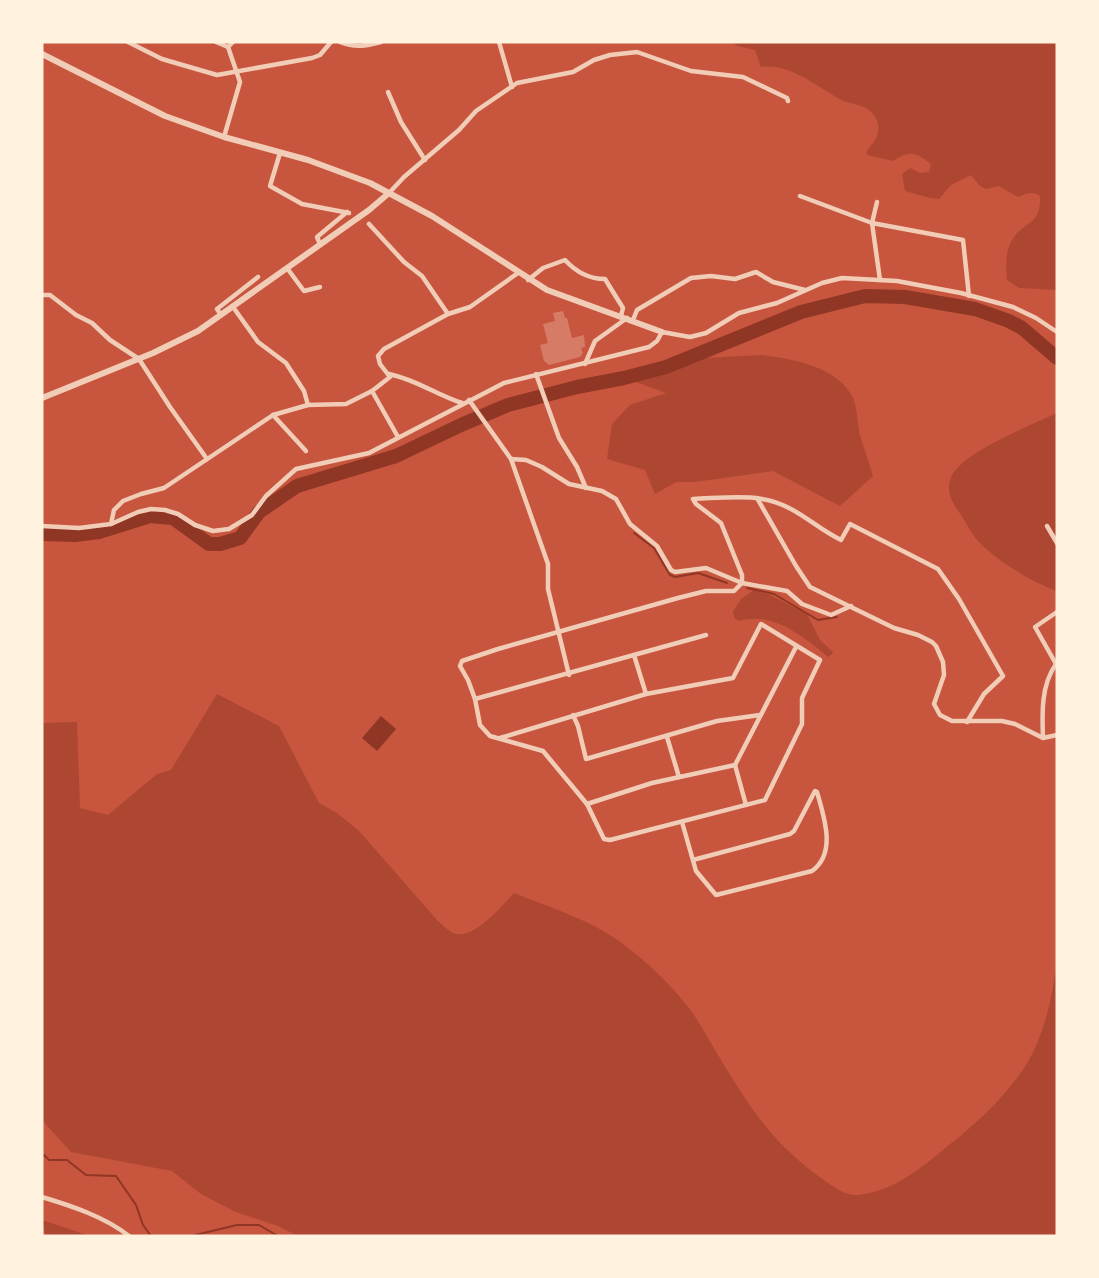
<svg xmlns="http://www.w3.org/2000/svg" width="1099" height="1278" viewBox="0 0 1099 1278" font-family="'Zilla Slab',serif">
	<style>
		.green { fill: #ae4732 }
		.water { fill: #8f3625 }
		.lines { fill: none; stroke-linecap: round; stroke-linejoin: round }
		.stream { stroke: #8f3625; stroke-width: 2 }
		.river { stroke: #8f3625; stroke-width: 14 }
		.building { fill: #d67c66 }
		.minor { stroke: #f1ccb7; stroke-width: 4.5 }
		.tertiary { stroke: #f1ccb7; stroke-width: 6 }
	</style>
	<rect width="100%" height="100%" fill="#c8553d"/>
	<g class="green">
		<path d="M731 42H1057V290L1019 288 1007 280C1006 268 1005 253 1011 242 1023 219 1041 228 1040 196 1033 190 1025 194 1018 197L999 186 986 189 980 186 971 175 951 185 939 199 930 198 905 191 902 174 910 168 920 173 929 172 931 164C915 152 910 150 893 161L867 155V150C876 141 883 130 875 117 868 104 854 105 843 101 837 98 832 94 826 91 807 79 785 64 761 67L755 50 738 46Z"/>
		<path d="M763 355C795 360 837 366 853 398 858 410 857 423 860 435 864 449 869 462 873 476L840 506 773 471 695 482H676L655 494 645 470 607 459 612 424 630 405 666 393 617 375 682 359Z"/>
		<path d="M1057 413V591C1031 582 999 562 979 542 972 535 967 524 961 515 953 504 945 491 951 477 962 452 1032 425 1057 413Z"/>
		<path d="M754 590 770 595 807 614 820 640 833 652 832 654 828 657C803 636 772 611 738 621L734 617 733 611 741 599Z"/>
		<path d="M217 694 279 726 319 803 337 813 359 831 438 921C443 925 448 931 453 933 474 941 501 906 514 893 541 904 569 913 594 926 629 944 665 977 689 1008 699 1021 707 1037 715 1050 747 1103 770 1142 821 1178 831 1185 844 1196 857 1195 895 1192 926 1164 954 1141 982 1119 1020 1082 1034 1050 1047 1022 1053 992 1057 962V1236H298L278 1226 236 1212 201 1194 172 1171 71 1152 42 1120V723L77 722 80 808 108 815 157 774 171 770Z"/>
		<path d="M42 1220 90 1236H46Z"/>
	</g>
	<path class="water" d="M381 716 396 729 377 751 362 738Z"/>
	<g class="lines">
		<g class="stream">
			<path d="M634 533 654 548 670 575 675 577 698 573 727 583"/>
			<path d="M747 588 774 594 818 620 837 617"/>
			<path d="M42 1155H44L49 1160H67L86 1175 116 1176 136 1205 143 1225 151 1236"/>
			<path d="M191 1236 237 1225H259L278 1236"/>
		</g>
		<path class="river" d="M42 534 75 535 99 532 150 516 173 518 209 544H220L240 538 259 512 297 486 396 456 461 425 508 405 577 387 624 378 666 367 801 312 865 296 905 297 975 309 1009 321 1022 328 1057 358"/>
	</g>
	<path class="building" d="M563 311 565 318H567L572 338 584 335 585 347 581 348 583 353 580 357 549 365 544 361 540 345 548 343 543 324 555 321 553 313Z"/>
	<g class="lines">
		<g class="minor">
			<path d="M128 42 162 59 217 75 312 58 320 55 331 42"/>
			<path d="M216 42 228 47 233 42"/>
			<path d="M340 42C355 48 366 46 381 42"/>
			<path d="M499 42 512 87"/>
			<path d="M388 92 401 122 425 160"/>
			<path d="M224 137 240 82 228 47"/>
			<path d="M280 153 270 186 302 204 349 213"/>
			<path d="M389 193 404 177 459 130 476 111 517 83 573 72 594 60 610 55 637 52 691 71 743 77 787 98 788 101"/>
			<path d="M800 196 872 223 963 240 969 296"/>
			<path d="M877 202 872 223 880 280"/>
			<path d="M369 224 404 262 422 276 448 314"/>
			<path d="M320 244 317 237 347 212"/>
			<path d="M287 268 304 291 320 287"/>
			<path d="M528 280 543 268 565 260C576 272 589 279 605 279L623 308 621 316"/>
			<path d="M42 295H50L76 315 92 323 110 340 139 359 170 407 207 459"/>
			<path d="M233 307 258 342 286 363 304 391 308 405"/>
			<path d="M221 315 217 309 258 277"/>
			<path d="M633 320 637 310 691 278 711 276 735 279 756 272 773 282 805 290"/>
			<path d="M585 364 595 341 627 318"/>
			<path d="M389 374C417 380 435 394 462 403"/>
			<path d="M536 374 559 438 577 467 586 488"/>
			<path d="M372 391 398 437"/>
			<path d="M469 400 511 459 548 564V589L569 675"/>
			<path d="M273 415 306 451"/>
			<path d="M511 459 526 460 542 467 569 484 602 491 616 499 630 524 657 546 671 570 675 572 706 568 742 583 787 591 802 604 831 615 851 606"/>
			<path d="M757 498 796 566 810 587 894 628 918 635 932 642 936 646 943 662 944 675 934 704 940 715 952 721H1002L1015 724 1043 738 1057 735"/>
			<path d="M111 524 114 510 123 501 141 494 164 488 273 415 308 405 346 404 372 391 390 377 380 364 378 356 384 349 448 314 470 307 518 273"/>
			<path d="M42 526 79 528 111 524 138 512 151 509 165 510 178 514 195 525 213 531 229 529 252 515 266 496 296 469 369 453 504 383 649 347 657 341 662 332 690 337 706 333 739 313 777 303 822 283 842 278 897 281 961 293 1013 307 1036 318 1057 332"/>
			<path d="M1047 526 1057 543"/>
			<path d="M634 655 646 694"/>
			<path d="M475 699 706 635"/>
			<path d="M573 715 578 726 586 759 717 721 760 715"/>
			<path d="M667 737 679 777"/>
			<path d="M500 738 646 694 733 678 761 624 820 660 802 698V724L765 800 610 840 604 839 587 804 543 751 490 736 480 725 475 699 468 680 460 666 462 661 498 649 678 598 706 591H734L742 583V575L721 523 696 504 693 499C725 498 760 492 789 508 807 517 822 531 841 540L850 524 938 569 959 599 1003 676 984 694 967 722"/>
			<path d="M1043 738C1042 713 1041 685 1056 664L1035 627 1057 612"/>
			<path d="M735 765 746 805"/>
			<path d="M587 804 652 783 735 765 796 647"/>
			<path d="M682 822 696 871 716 895 812 871C837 853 824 817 817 792L815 791 794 831 790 834 693 860"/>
			<path d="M42 1197C72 1206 105 1217 129 1236"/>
		</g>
		<g class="tertiary">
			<path d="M42 54 165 116 224 137 308 160 370 183 432 216 547 290 662 332"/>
			<path d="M42 398 153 353 198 331 369 210 389 193"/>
		</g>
	</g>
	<rect width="1099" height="1278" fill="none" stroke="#fff3e0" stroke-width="87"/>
</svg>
